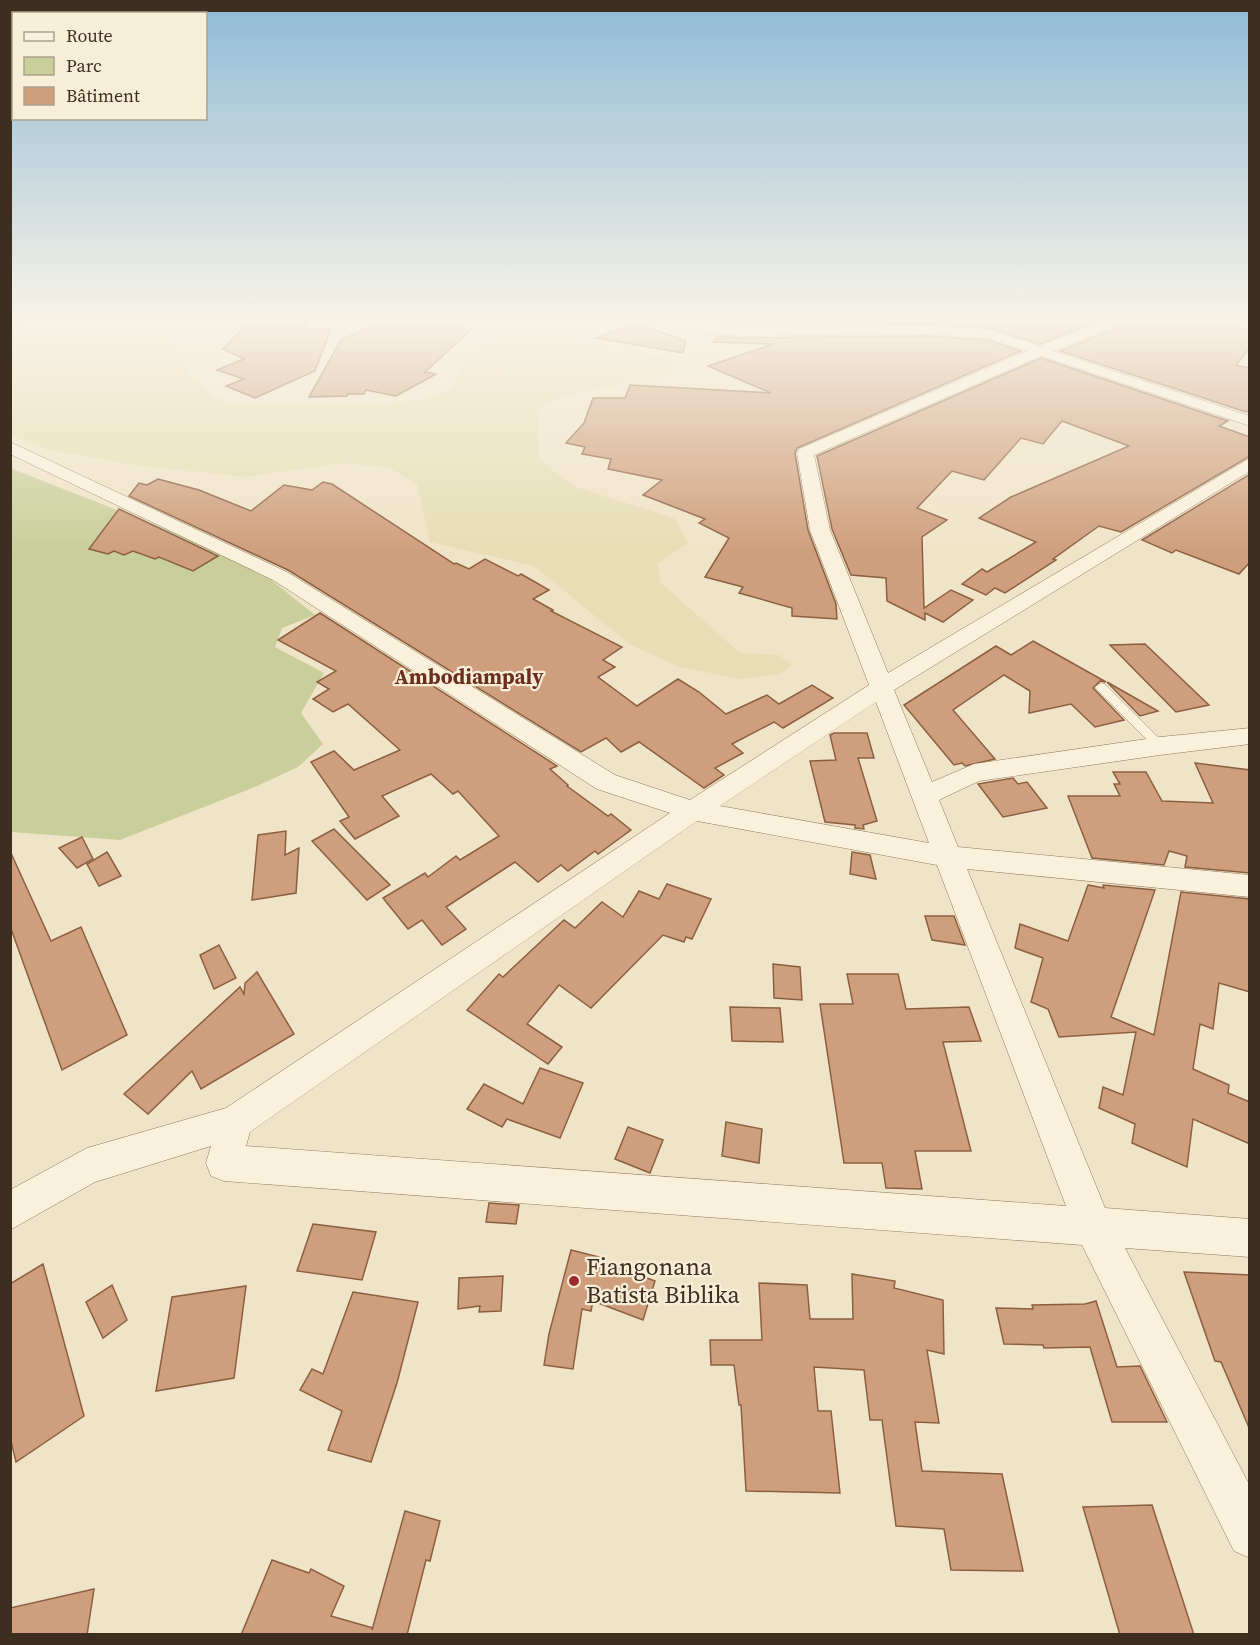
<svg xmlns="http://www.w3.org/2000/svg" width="1260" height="1645" viewBox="0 0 1260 1645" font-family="'Source Serif 4',serif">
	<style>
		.farmland { fill: #e6deb5 }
		.green { fill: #c9cf9b }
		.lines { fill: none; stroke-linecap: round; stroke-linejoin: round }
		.stream { fill: #6f938a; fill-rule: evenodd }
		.building { fill: #cf9f7d; stroke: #8d5f41; stroke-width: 1.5 }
		.service-casing { stroke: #8d765c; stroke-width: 1 }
		.minor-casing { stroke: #8d765c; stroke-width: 1 }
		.service { fill: #faf1dc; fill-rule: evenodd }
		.minor { fill: #faf1dc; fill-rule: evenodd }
		.poi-dot { fill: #9e2a2b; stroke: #f7eed8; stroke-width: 2 }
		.labels { text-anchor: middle; stroke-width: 4.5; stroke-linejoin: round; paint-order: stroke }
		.neighbourhood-label { font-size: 21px; font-weight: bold; fill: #6b2e1e; stroke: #f7eed8 }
		.near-poi-label { font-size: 24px; fill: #3d2e20; stroke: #f7eed8; text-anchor: start }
	</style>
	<rect width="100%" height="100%" fill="#f0e4c8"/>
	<path class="farmland" d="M10 321H146L175 331 170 344 183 356 190 377 228 405 381 404 434 398 451 387 469 356 518 326 540 321H552L564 325 573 342 664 357 675 366 668 376 579 393 555 400 545 405 539 411V456L543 463 575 487 674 518 688 543 657 564 661 583 740 653 779 655 792 665 780 674 740 679 677 666 629 644 534 566 430 542 417 484 390 468 345 463 246 477 140 466 45 449 11 435Z"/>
	<path class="green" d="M10 468 183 536 265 575 315 615 282 628 275 647 324 673 301 713 323 744 298 767 255 787 120 840 11 832Z"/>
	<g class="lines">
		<path class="stream" d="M26 321H31L10 330V327Z"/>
	</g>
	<g class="building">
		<path d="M250 321H310L305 324 309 330 331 329 315 371 255 398 226 386 244 379 217 370 244 359 223 349Z"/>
		<path d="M427 321 472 329 425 372 436 374 396 396 366 390 364 394H348L347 396 309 397 341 340 381 322 404 327 406 322Z"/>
		<path d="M730 321H1099L1040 344 989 328 926 324 727 325Z"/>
		<path d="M1125 321H1220L1228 326 1250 331V348L1236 365 1250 368V410L1246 412 1060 351 1122 326Z"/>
		<path d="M635 323 686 341 683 353 597 338Z"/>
		<path d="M718 336 742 338 926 336 987 340 1021 351 797 448 795 453 808 530 836 604 837 619 792 616V608L739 593 743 587 705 577 729 538 699 523 705 519 643 495 662 480 608 469 611 459 582 454 585 447 566 443 584 423 593 398H625L630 385 771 393 708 366 773 344 713 342Z"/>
		<path d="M1041 358 1228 421 1219 426 1250 437V456L1121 532 1099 526 1053 559 1056 560 1005 593 995 588 986 595 962 584 982 569 987 572 1036 542 979 518 1011 497 1129 446 1062 421 1043 444 1021 438 984 480 952 471 917 508 947 520 922 537 924 608 951 590 973 600 943 622 925 613V620L887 601 886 578 851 575 832 529 817 456Z"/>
		<path d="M1250 474V562L1239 574 1176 550 1172 553 1142 540Z"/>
		<path d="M158 479 199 490 251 511 284 485 312 490 323 482 332 484 454 564 456 563 469 569 485 559 518 576 521 574 549 590 533 599 553 610 551 611 622 647 603 660 615 667 598 677 637 706 678 679 699 692 726 714 767 695 779 704 812 685 833 698 783 728 774 722 732 744 743 753 715 768 724 775 704 788 639 742 621 752 606 738 581 752 288 570 129 496 139 483 147 485Z"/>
		<path d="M119 509 218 556 193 571 159 557 155 559 133 551 124 555 114 551 108 554 89 549Z"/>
		<path d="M320 613 557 766 550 769 568 785 567 786 608 816 611 814 631 830 598 854 595 851 568 871 561 865 538 882 515 862 446 907 466 929 442 945 422 920 408 929 383 898 425 873 428 877 456 856 460 860 499 836 458 791 453 794 431 774 382 796 399 816 355 839 340 821 349 817 311 762 334 751 354 770 400 750 348 704 333 712 313 699 329 689 317 682 336 671 278 640Z"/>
		<path d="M1033 641 1106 682 1100 681 1093 688 1124 720 1095 727 1071 704 1029 713 1030 691 1004 675 953 710 995 759 965 766 962 763 954 765 904 705 996 646 1011 655Z"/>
		<path d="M1145 644 1209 705 1176 712 1110 645Z"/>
		<path d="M1107 682 1158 711 1140 716Z"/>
		<path d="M834 733H867L874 758H858L877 821 863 825 864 829 855 828V825L825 822 810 761 836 760 830 735Z"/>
		<path d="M1195 763 1250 770V873L1185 867 1187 856 1169 851 1164 865 1092 858 1068 796H1120L1114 784H1120L1113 772H1146L1162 801 1213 803Z"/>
		<path d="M1013 778 1018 784 1027 782 1047 808 1003 817 978 784Z"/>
		<path d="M334 829 390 885 367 900 312 841Z"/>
		<path d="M286 831 285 855 299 848 296 893 252 900 258 835Z"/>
		<path d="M82 837 93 859 77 868 59 848Z"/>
		<path d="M10 851 51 941 81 927 127 1035 62 1070 10 926Z"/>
		<path d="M107 852 121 876 99 886 87 864Z"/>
		<path d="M852 852 870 855 876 879 850 874Z"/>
		<path d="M667 884 711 899 692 939 686 937 684 942 663 935 591 1008 559 985 527 1024 562 1047 548 1064 467 1010 499 974 503 977 564 920 575 928 602 902 623 917 639 891 659 899Z"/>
		<path d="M1088 885 1104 888 1103 885 1155 890 1111 1017 1154 1035 1181 892 1250 899V992L1219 983 1213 1029 1200 1024 1193 1069 1229 1085 1228 1093 1250 1102V1144L1193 1119 1187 1167 1132 1143 1135 1124 1099 1108 1103 1087 1123 1095 1136 1032 1059 1037 1048 1009 1031 1002 1043 958 1015 948 1020 924 1068 941Z"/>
		<path d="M925 916H954L965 945 932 940Z"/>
		<path d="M219 945 236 978 214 989 200 955Z"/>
		<path d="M773 964 800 967 802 1000 774 998Z"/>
		<path d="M257 972 294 1034 201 1089 192 1071 148 1114 124 1094 240 987 244 994 245 983Z"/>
		<path d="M847 974H898L906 1009 969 1007 981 1041 943 1042 971 1151H915L922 1189 886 1188 882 1163H844L820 1004H853Z"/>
		<path d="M730 1007 780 1008 783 1042 732 1041Z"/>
		<path d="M540 1068 583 1083 560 1138 507 1119 502 1127 467 1109 484 1084 523 1104Z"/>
		<path d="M726 1122 762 1129 759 1163 722 1156Z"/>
		<path d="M628 1127 663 1140 650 1173 615 1159Z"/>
		<path d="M489 1203 519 1205 516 1224 486 1222Z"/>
		<path d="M313 1224 376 1232 362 1280 297 1271Z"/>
		<path d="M571 1250 603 1258 602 1262 655 1281 643 1320 593 1301 591 1311 582 1309 573 1369 544 1365 549 1334Z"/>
		<path d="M43 1264 84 1416 16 1462 10 1437V1284Z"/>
		<path d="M1184 1272 1250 1275V1430L1221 1362 1215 1361Z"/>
		<path d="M852 1274 895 1281 894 1288 943 1300 944 1354 927 1350 939 1423 915 1422 922 1471 1002 1474 1023 1571 951 1570 944 1529 896 1526 882 1420H870L864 1370 814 1367 818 1411H831L840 1493 746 1491 741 1405H739L734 1365H711L710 1340H762L759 1283 807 1285 810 1319H853Z"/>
		<path d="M503 1276 501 1311 479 1312 480 1306 458 1309 459 1278Z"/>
		<path d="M112 1285 127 1320 103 1338 86 1302Z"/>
		<path d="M246 1286 234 1378 156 1391 172 1297Z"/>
		<path d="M353 1292 418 1302 397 1383 371 1462 328 1450 342 1411 300 1390 312 1369 323 1374Z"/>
		<path d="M1096 1301 1117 1367 1140 1366 1167 1422H1112L1090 1347 1044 1348 1043 1345 1004 1344 996 1308 1033 1309 1032 1305 1085 1304Z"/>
		<path d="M1152 1505 1194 1635H1120L1083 1507Z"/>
		<path d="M405 1511 440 1521 430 1561 426 1560 407 1635H241L272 1560 309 1573 311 1569 344 1586 331 1616 373 1628 372 1630Z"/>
		<path d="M94 1589 87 1635H10V1608Z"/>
	</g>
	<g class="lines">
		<g class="service-casing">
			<path id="service" d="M1101 683 1105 684 1164 743 1166 746 1164 749H1156L1097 690 1095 687Z"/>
		</g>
		<g class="minor-casing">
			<g id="minor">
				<path d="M314 321H358L351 325 309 328 307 325Z"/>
				<path d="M643 321 742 328 926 326 989 330 1040 346 1105 321H1123L1121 324 1053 351 1250 416V426L1041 356 814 455 830 530 888 673 1250 458V471L894 690 932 782 974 764 1160 737 1250 728V744L1160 755 979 781 939 800 958 847 1250 875V897L967 869 1105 1208 1250 1219V1257L1125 1248 1250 1486V1558L1234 1551 1082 1245 224 1181 211 1176 206 1163 211 1146 95 1182 10 1230V1190L87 1148 226 1108 670 813 597 789 273 580 10 454V442L287 572 615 775 690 800 869 685 810 530 797 453 799 449 1027 351 987 338 926 334 742 336 668 330 645 324ZM876 702 929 843 720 806ZM697 821 937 865 1066 1206 246 1146 250 1132Z"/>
				<path d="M1227 321H1250V329L1229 324Z"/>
			</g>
		</g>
		<use href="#service" class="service"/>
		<use href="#minor" class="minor"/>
	</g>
	<linearGradient id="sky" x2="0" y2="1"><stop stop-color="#8fbad6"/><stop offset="0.58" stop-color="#f8f3e6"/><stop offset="1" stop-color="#f8f3e6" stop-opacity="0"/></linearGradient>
	<rect width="1260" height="551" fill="url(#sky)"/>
	<circle class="poi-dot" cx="574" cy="1281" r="6"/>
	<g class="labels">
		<g class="neighbourhood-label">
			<text x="469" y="684">Ambodiampaly</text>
		</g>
		<g class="near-poi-label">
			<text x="586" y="1275">Fiangonana<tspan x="586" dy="28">Batista Biblika</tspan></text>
		</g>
	</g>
	<rect width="1260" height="1645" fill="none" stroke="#3d2e20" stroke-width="24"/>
	<rect x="12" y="12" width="195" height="108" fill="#f7eed8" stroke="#ada18e" stroke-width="1.5"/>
	<rect x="24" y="32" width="30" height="9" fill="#faf1dc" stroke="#ada18e" stroke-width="1.5"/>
	<text x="66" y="42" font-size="18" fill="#3d2e20">Route</text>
	<rect x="24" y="57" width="30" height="18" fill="#c9cf9b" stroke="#ada18e" stroke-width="1.5"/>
	<text x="66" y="72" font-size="18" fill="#3d2e20">Parc</text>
	<rect x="24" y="87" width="30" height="18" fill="#cf9f7d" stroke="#ada18e" stroke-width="1.5"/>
	<text x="66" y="102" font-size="18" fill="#3d2e20">Bâtiment</text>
</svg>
